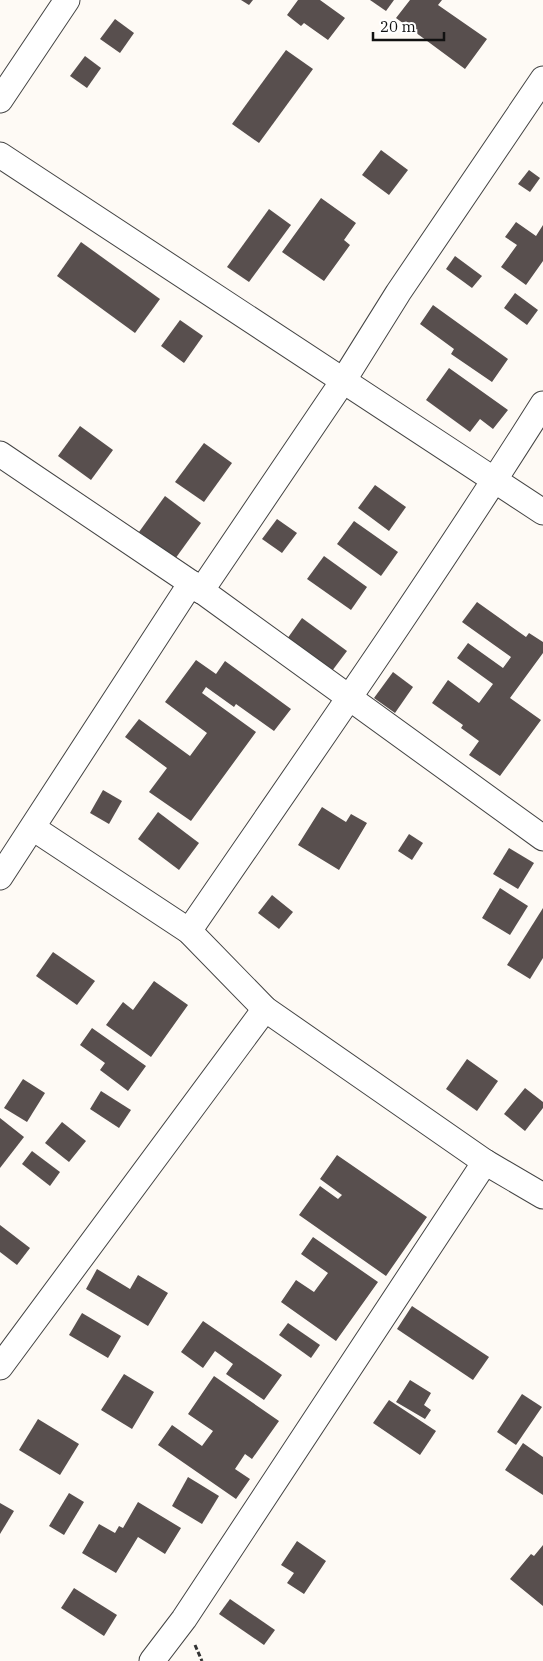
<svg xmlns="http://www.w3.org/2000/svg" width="543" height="1661" viewBox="0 0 543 1661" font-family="'IBM Plex Serif',serif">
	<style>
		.building { fill: #584f4e }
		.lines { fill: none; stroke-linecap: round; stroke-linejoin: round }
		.minor-casing { stroke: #444; stroke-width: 27 }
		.path { stroke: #333; stroke-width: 3; stroke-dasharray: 5 2.5; stroke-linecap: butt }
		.minor { stroke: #fff; stroke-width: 25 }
	</style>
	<rect width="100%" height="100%" fill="#fefaf5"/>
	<g class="building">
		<path d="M241 0H253L249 5Z"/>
		<path d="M298 0H320L345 18 328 40 304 23 301 26 287 15Z"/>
		<path d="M370 0H394L386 11Z"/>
		<path d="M410 0H442L438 5 487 39 465 69 396 18Z"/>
		<path d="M115 19 134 33 120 53 100 39Z"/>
		<path d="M286 50 313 69 259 143 232 124Z"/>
		<path d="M85 56 101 68 87 88 70 76Z"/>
		<path d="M381 150 408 170 389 195 362 175Z"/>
		<path d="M529 170 540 178 530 192 518 184Z"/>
		<path d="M321 198 356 223 344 240 350 245 324 281 282 252Z"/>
		<path d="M269 209 291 225 249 282 227 267Z"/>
		<path d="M516 222 536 236 543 225V261L526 285 501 267 517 245 505 237Z"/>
		<path d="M81 242 160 299 135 333 57 276Z"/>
		<path d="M455 256 482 276 472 288 446 269Z"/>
		<path d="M515 293 538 310 527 325 504 308Z"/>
		<path d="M433 305 508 359 492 382 451 354 454 349 420 324Z"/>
		<path d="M180 320 203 336 184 363 161 346Z"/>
		<path d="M449 368 508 410 493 429 480 419 470 432 426 400Z"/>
		<path d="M80 426 113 450 91 480 58 456Z"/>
		<path d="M204 443 232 463 204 502 175 482Z"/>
		<path d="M375 485 406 507 389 531 358 508Z"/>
		<path d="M165 496 201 523 175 559 139 532Z"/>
		<path d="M277 519 297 533 282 553 262 539Z"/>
		<path d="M354 521 398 552 381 576 337 544Z"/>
		<path d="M324 556 367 587 351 610 307 579Z"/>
		<path d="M477 602 526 637 529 633 543 642V653L510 698 541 720 500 776 469 755 479 741 461 728 463 725 432 703 448 680 479 703 493 684 457 658 468 643 503 668 511 657 462 622Z"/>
		<path d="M302 618 347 651 332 671 287 639Z"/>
		<path d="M196 660 216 674 225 661 291 709 274 731 236 704 234 707 206 687 202 693 256 732 191 821 149 792 167 768 125 737 139 719 190 756 207 733 165 702Z"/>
		<path d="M393 672 413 687 395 713 374 698Z"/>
		<path d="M103 790 122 801 109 824 90 813Z"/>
		<path d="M322 807 346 822 351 814 367 823 339 870 298 845Z"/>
		<path d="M158 812 199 843 179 870 138 839Z"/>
		<path d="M409 834 423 843 412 860 398 851Z"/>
		<path d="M509 848 534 863 518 889 493 874Z"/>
		<path d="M500 888 528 906 510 935 482 918Z"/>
		<path d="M272 895 293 912 279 929 258 913Z"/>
		<path d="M543 908V958L530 979 507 965Z"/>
		<path d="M53 952 95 981 77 1005 36 976Z"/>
		<path d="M154 981 188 1005 151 1057 106 1025 123 1002 133 1010Z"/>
		<path d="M92 1028 146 1066 128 1091 100 1070 105 1063 80 1045Z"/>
		<path d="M467 1059 498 1081 477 1111 446 1089Z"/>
		<path d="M23 1079 45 1093 27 1122 4 1108Z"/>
		<path d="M525 1088 543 1102V1108L525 1131 504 1114Z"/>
		<path d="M101 1091 131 1110 119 1128 90 1109Z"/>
		<path d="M0 1118 24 1137 0 1168Z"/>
		<path d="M62 1122 86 1141 69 1162 45 1143Z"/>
		<path d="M32 1151 60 1172 50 1186 22 1164Z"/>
		<path d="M337 1155 427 1217 386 1276 299 1215 320 1186 338 1199 342 1195 320 1179Z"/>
		<path d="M0 1225 30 1248 17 1265 0 1252Z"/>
		<path d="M313 1237 378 1282 336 1341 281 1302 296 1280 314 1292 328 1273 301 1254Z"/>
		<path d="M97 1269 130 1289 138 1275 168 1293 148 1326 86 1289Z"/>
		<path d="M412 1306 489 1357 473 1380 397 1329Z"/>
		<path d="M82 1313 121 1336 108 1358 69 1335Z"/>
		<path d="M203 1321 282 1375 264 1400 226 1374 233 1364 215 1351 203 1368 181 1352Z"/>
		<path d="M288 1323 320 1345 311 1358 279 1335Z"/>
		<path d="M124 1374 154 1392 132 1429 101 1410Z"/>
		<path d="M214 1376 279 1421 252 1459 245 1454 235 1469 250 1479 236 1499 158 1445 172 1425 202 1446 213 1431 188 1414Z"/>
		<path d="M410 1380 431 1393 424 1405 431 1410 425 1419 396 1402Z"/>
		<path d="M522 1394 542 1407 516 1445 497 1432Z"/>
		<path d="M389 1400 436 1431 420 1455 373 1423Z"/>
		<path d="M38 1419 79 1444 60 1475 19 1450Z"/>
		<path d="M523 1443 543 1457V1495L505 1470Z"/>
		<path d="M188 1477 219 1496 202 1524 172 1506Z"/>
		<path d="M69 1493 84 1502 64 1535 49 1526Z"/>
		<path d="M138 1502 181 1528 165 1554 138 1537 116 1573 82 1553 99 1524 115 1533 119 1526 123 1528Z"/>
		<path d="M0 1503 14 1511 0 1534Z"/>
		<path d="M297 1541 326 1561 304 1594 287 1583 294 1573 281 1565Z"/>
		<path d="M543 1545V1606L510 1579 531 1554 534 1556Z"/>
		<path d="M74 1588 117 1615 104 1636 61 1608Z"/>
		<path d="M230 1599 275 1630 264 1645 219 1614Z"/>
	</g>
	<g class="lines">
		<g class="minor-casing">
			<g id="minor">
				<path d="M0 100 67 0"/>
				<path d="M0 155 543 512"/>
				<path d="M0 454 191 583 543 838"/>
				<path d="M201 591 343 381 398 293 543 79"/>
				<path d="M33 828 189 931 265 1009 485 1162 543 1196"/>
				<path d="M0 877 191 583"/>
				<path d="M189 931C309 756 430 583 543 404"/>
				<path d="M0 1367 265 1009"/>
				<path d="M152 1661 184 1619 485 1162"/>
			</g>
		</g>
		<path class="path" d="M195 1645 202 1661"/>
		<use href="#minor" class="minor"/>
	</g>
	<path d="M373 32v8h71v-8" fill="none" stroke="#111111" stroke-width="2.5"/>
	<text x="380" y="32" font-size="15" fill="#111111" stroke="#ffffff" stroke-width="4" paint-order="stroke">20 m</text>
</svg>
